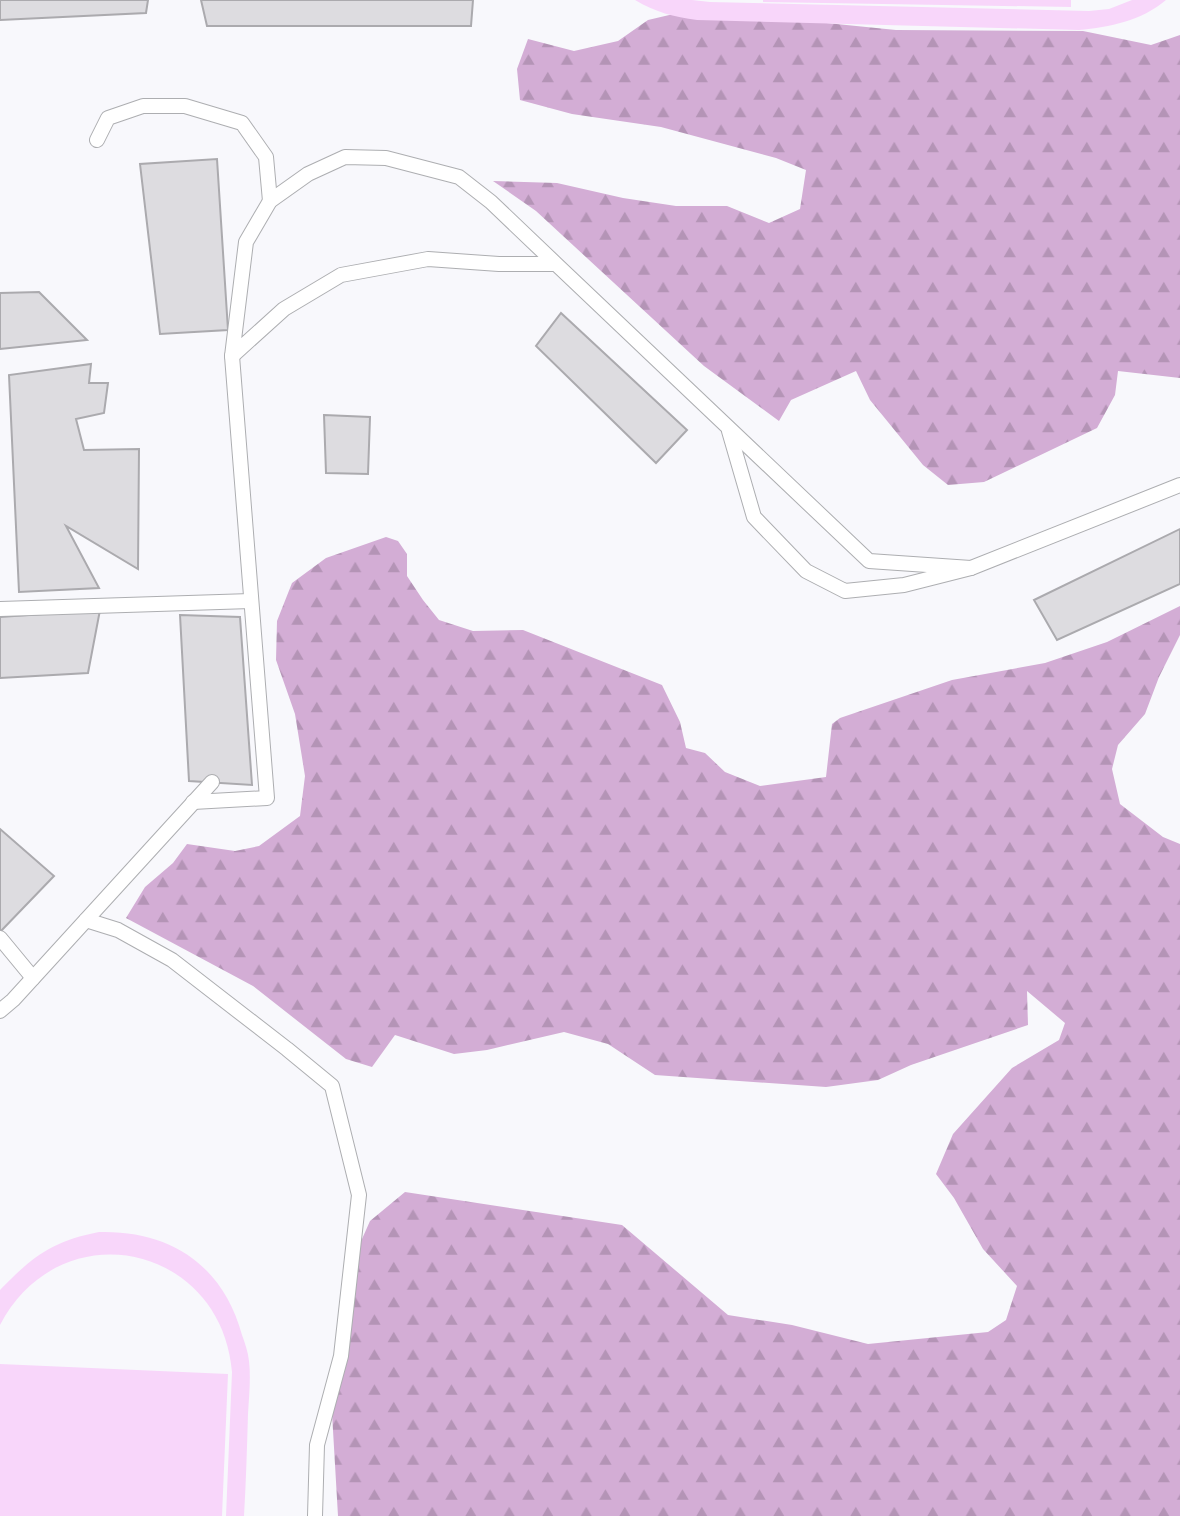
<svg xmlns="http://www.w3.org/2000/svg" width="1180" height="1516" viewBox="0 0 1180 1516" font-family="'Asap Condensed',sans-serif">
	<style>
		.forest { fill: url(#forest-firs) }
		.garden { fill: #f8d6fa }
		.building { fill: #dddce0; stroke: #abaaae; stroke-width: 2 }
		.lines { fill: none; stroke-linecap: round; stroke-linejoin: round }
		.service-casing { stroke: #adaeb1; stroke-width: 16 }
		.service { stroke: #fff; stroke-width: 14 }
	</style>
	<defs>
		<pattern id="forest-firs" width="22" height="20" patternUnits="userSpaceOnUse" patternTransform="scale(1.75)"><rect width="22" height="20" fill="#d3add5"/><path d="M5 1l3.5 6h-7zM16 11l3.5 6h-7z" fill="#b494b6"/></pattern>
	</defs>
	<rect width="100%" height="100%" fill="#f8f8fc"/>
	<g class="forest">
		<path d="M682 12 728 13 896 30 1083 31 1151 45 1180 35V378L1118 371 1115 395 1097 428 984 482 948 485 923 465 870 400 856 371 791 400 779 421 704 366 536 211 493 181 557 183 623 198 676 206H727L769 223 800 209 806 170 776 158 661 127 572 114 520 100 517 69 528 39 574 51 618 41 648 20Z"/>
		<path d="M386 537 398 541 407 554V576L423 600 439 620 473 631 523 630 662 685 680 722 686 748 705 753 725 772 760 786 826 777 832 724 840 718 952 680 1045 663 1107 642 1180 606V635L1159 677 1145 714 1118 745 1112 769 1120 804 1163 837 1180 844V1516H338L331 1396 342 1284 370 1221 405 1192 622 1225 728 1315 792 1325 868 1344 988 1332 1006 1320 1017 1286 983 1249 954 1198 936 1174 953 1134 1012 1068 1059 1040 1065 1023 1027 991 1028 1025 911 1065 878 1080 826 1087 655 1075 608 1044 564 1032 487 1050 454 1054 395 1035 372 1067 346 1059 253 986 126 918 145 887 173 863 187 844 235 851 259 846 300 816 305 776 295 714 276 660 277 621 292 583 326 558Z"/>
	</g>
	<g class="garden">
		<path d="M635 0H692L710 2 1089 11 1109 9 1132 0H1166C1141 21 1110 27 1079 30L697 20C674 17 655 12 635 0Z"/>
		<path d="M763 0H1071V7L763 2Z"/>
		<path d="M99 1232C170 1230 223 1265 242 1335 245 1343 248 1352 249 1361 251 1378 249 1397 248 1414 247 1448 246 1482 244 1516H226L232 1372C221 1243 60 1210 0 1325V1290C32 1257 52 1241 99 1232Z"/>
		<path d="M0 1364 228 1374 222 1516H0Z"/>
	</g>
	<g class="building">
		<path d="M0 0H148L146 13 0 20Z"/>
		<path d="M201 0H473L471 26H207Z"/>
		<path d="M217 159 228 330 160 334 140 164Z"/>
		<path d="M39 292 87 340 0 349V293Z"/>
		<path d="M561 313 687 430 656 463 536 346Z"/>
		<path d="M91 364 89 383H108L104 413 76 419 84 450 139 449 138 569 66 526 99 588 19 592 9 375Z"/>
		<path d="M324 415 370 417 368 474 326 473Z"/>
		<path d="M1180 529V584L1057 640 1034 600Z"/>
		<path d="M100 610 88 673 0 678V617Z"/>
		<path d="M180 615 240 617 252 785 189 781Z"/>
		<path d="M0 829 54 876 0 932Z"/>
	</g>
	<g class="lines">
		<g class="service-casing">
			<g id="service">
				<path d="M97 140 108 118 143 106H185L242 123 266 157 270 201"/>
				<path d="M556 264 491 202 459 177 386 158 345 157 308 174 270 201 246 242 232 356 284 309 341 275 428 259 499 264H556L869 561 971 568"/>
				<path d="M729 431 754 517 806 571 845 591 904 585 971 568 1180 485"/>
				<path d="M0 609 251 601"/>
				<path d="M193 802 267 798 232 356"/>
				<path d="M86 920 118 930 172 960 287 1049 332 1086 359 1195 341 1356 317 1445 315 1516"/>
				<path d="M0 938 33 978"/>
				<path d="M0 1011 13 1000 212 782"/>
			</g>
		</g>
		<use href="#service" class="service"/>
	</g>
</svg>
